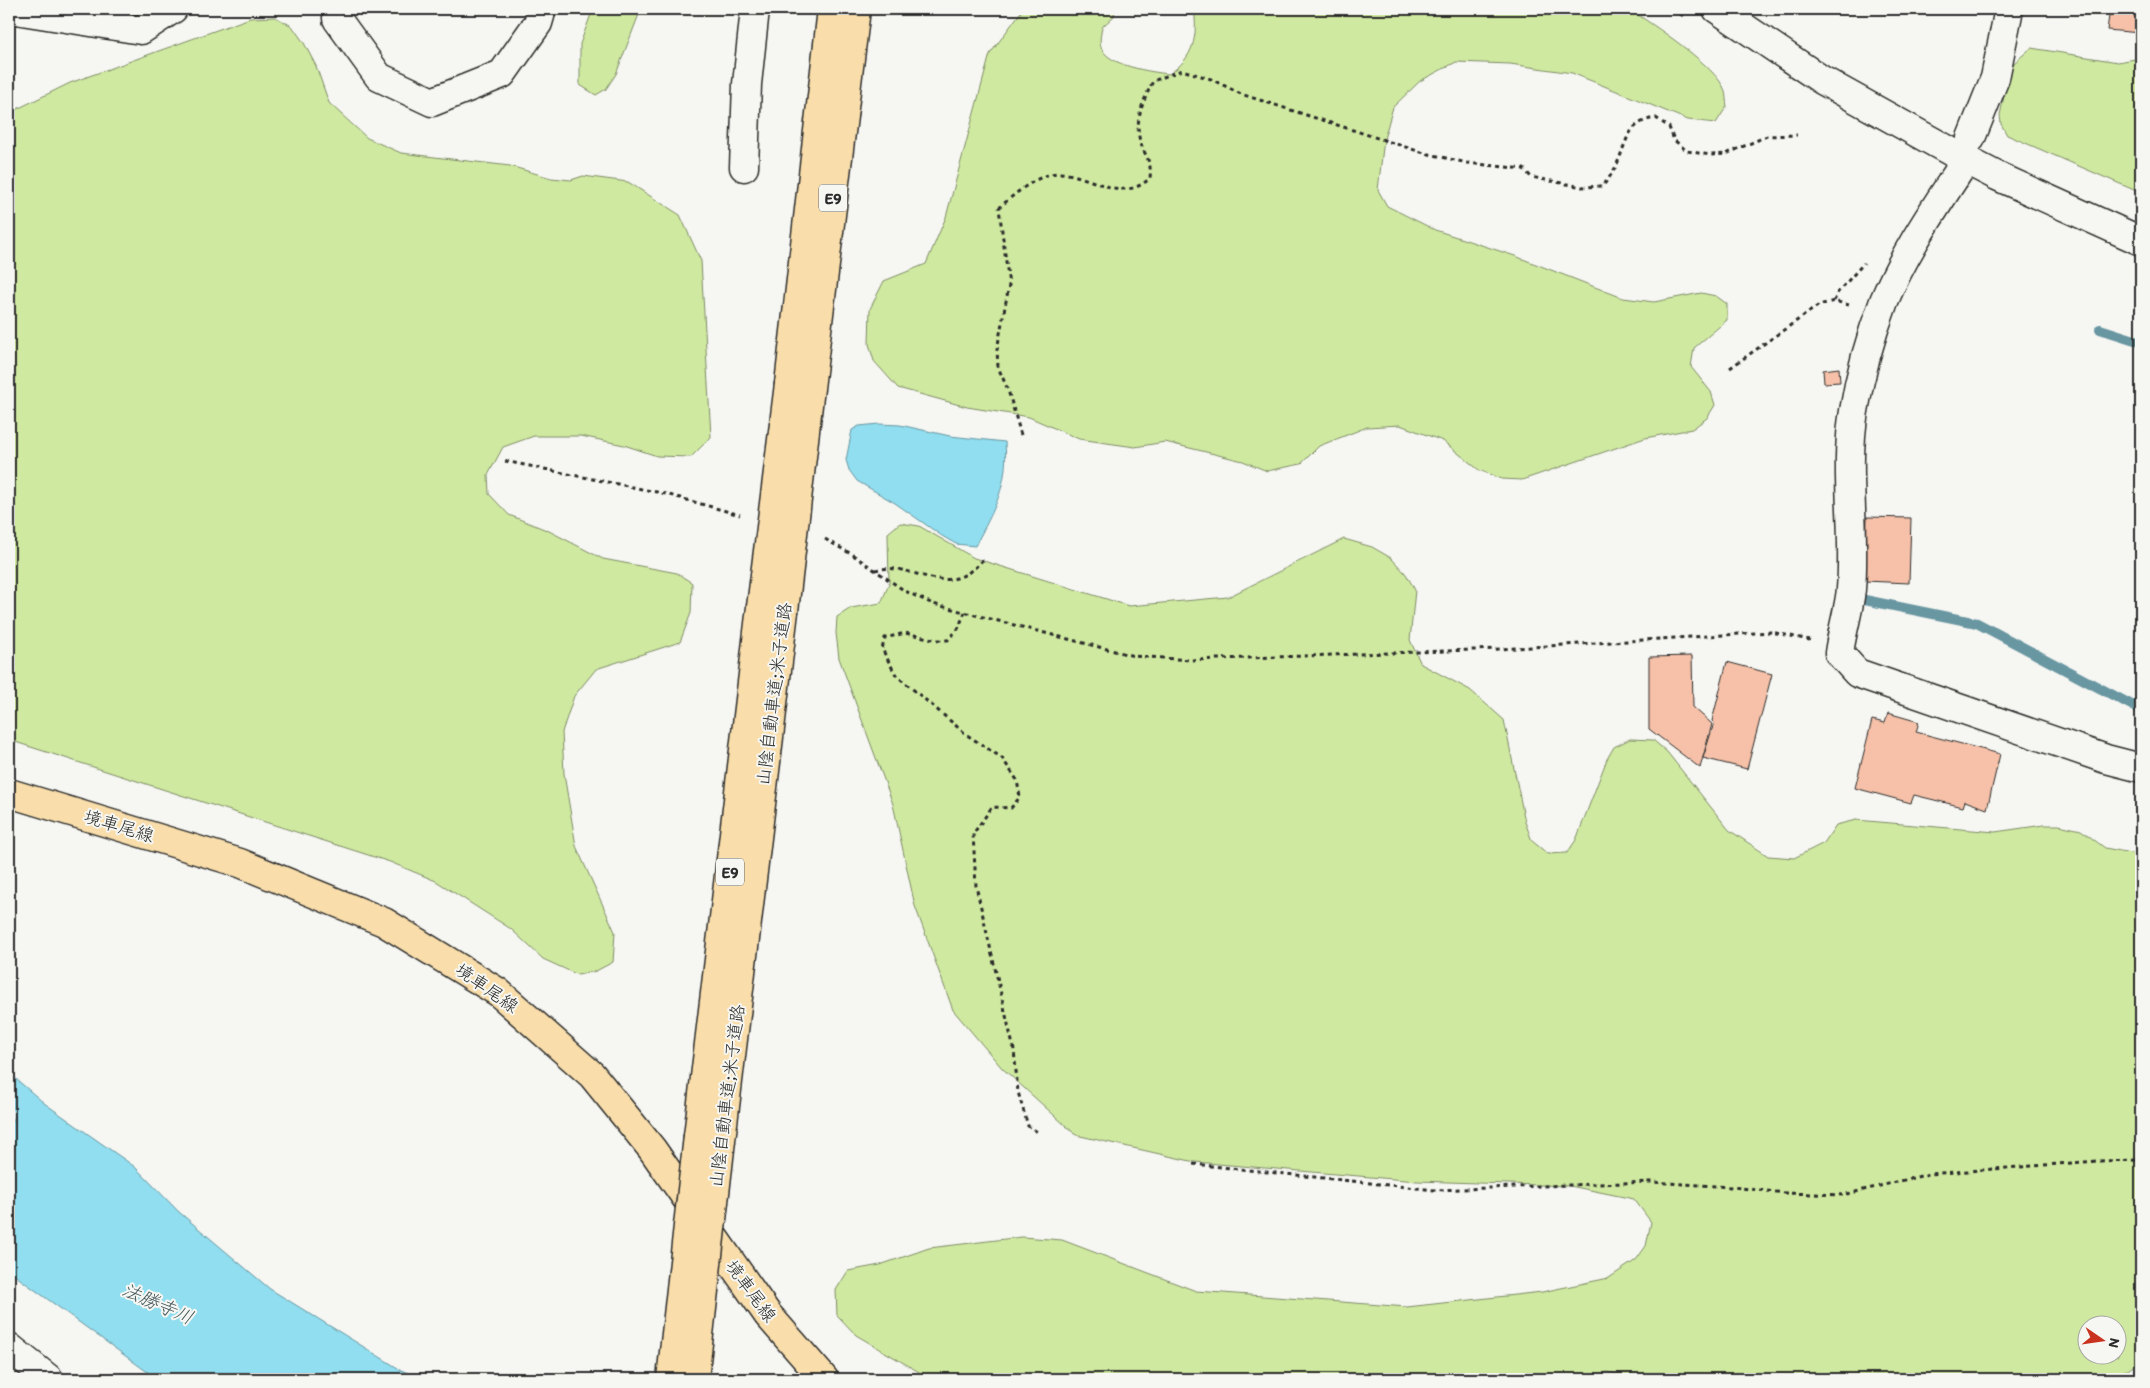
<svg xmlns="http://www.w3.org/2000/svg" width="2150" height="1388" viewBox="0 0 2150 1388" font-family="Itim,'Klee One',sans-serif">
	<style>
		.green { fill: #cfeaa0; stroke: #7d8a66; fill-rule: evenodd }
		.water { fill: #90deef; stroke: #6896a1 }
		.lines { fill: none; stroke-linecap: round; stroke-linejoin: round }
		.stream { stroke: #6896a1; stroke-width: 10 }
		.building { fill: #f6c1a8; stroke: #2b2b2b }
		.minor-casing { stroke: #2b2b2b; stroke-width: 31 }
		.major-casing { stroke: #2b2b2b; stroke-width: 31 }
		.highway-casing { stroke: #2b2b2b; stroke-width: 31 }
		.path { stroke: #2b2b2b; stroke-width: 3; stroke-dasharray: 4 4; stroke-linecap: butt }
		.minor { stroke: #f6f6f2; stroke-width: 28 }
		.major { stroke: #f9deab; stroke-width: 28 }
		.highway { stroke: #f9deab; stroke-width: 28 }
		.highway-bridge-casing { stroke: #2b2b2b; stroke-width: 31; stroke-linecap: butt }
		.highway-bridge { stroke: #f9deab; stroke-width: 28 }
		.labels { text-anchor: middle; stroke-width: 4; stroke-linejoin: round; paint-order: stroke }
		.shield { fill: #f6f6f2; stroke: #686867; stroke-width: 1 }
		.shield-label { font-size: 16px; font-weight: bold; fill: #2b2b2b }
		.street-label { font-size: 18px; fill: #2b2b2b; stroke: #f6f6f2 }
		.water-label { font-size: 19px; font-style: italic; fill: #44585c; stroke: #f6f6f2 }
	</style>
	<rect width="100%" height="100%" fill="#f6f6f2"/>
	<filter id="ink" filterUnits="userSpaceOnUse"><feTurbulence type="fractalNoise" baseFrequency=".02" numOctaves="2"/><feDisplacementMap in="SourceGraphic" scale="10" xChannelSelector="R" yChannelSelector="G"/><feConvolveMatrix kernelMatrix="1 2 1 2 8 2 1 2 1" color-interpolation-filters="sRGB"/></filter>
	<g filter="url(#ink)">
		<g class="green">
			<path d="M593 9H641L616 74 606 89 596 95 580 85V44Z"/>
			<path d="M1023 9H1115L1114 16 1102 27C1101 33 1099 42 1101 47 1107 66 1152 72 1169 74 1194 58 1198 36 1194 9H1629C1652 24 1717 66 1725 91 1726 96 1726 102 1727 106L1716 123 1688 120 1572 73 1510 64 1456 62 1420 81 1393 107 1384 139 1378 190 1387 206 1435 230 1515 256 1623 298 1654 302 1701 293 1716 296 1727 304V320L1694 348 1691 367 1711 392 1715 405 1707 418 1692 429 1645 438 1522 480 1502 479 1479 470 1443 441 1400 425 1367 427 1319 446 1301 464 1267 471 1243 461 1165 442 1135 447 1079 439 1029 417 967 407 898 388 874 361 869 344 870 309 884 281 926 264 946 217 990 54Z"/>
			<path d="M275 17 292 26 304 43 316 66 329 103 367 138 401 153 510 166 551 178 571 180 583 176 628 182 680 215 701 261 711 437 691 457 657 456 624 445 581 436H534L503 447 488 475 489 494 509 515 549 531 603 559 677 573 692 583 691 613 680 642 596 669 574 696 562 732 564 774 576 846 615 932 613 962 596 971 578 975 543 959 511 929 436 881 390 862 9 740V113L70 83 250 18Z"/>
			<path d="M2031 48 2118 62 2141 58V193L2007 135 2001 124 2000 115 2009 73 2014 63Z"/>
			<path d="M900 523 919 526 974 558 1129 606 1228 597 1344 539 1372 547 1391 558 1406 574 1415 590 1410 640 1421 664 1470 690 1504 720 1525 822 1532 841 1548 854 1567 853 1576 840 1607 759 1614 747 1630 739 1653 740 1667 752 1729 830 1768 856 1794 858 1824 843 1836 825 1856 820 1995 832 2044 825H2059L2081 830 2105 848 2141 855V1360L2128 1370 2091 1379H1634L1632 1377 1607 1372 1589 1379H931L856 1335 837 1315 836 1290 848 1271 880 1265 929 1248 1022 1237 1062 1240 1196 1291 1407 1307 1542 1292 1609 1278 1636 1260 1646 1246 1651 1222 1634 1199 1570 1186 1417 1181 1195 1162 1076 1135 1002 1068 953 1010 915 906 893 804 839 658 836 633 837 617 851 608 881 603 889 584 888 533ZM2088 1326H2118V1356H2088Z"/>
		</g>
		<g class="water">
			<path d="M879 424 900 425 950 436 1005 442C1009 485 994 510 975 546L956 544 942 536 895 503 857 481 849 470 846 460 852 430 859 426Z"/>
			<path d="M9 1073 44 1103 135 1167 179 1212 270 1289 401 1370 422 1379H157L9 1271V1120L14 1121V1112L9 1103Z"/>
		</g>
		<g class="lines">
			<g class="stream">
				<path d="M2100 329 2141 342"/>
				<path d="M1860 599 1977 623 2141 710"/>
			</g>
		</g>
		<g class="building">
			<path d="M2110 9H2141L2140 33 2107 30Z"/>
			<path d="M1839 368 1840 382 1824 383 1823 370Z"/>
			<path d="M1867 517 1911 518 1909 583 1865 581Z"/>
			<path d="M1692 656 1693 707 1712 724 1700 768 1649 729V657Z"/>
			<path d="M1727 662 1772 674 1747 769 1703 758 1714 723 1712 721Z"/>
			<path d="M1888 713 1919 722 1916 732 2000 754 1987 809 1965 801 1963 807 1914 795 1911 803 1855 788 1872 720 1885 723Z"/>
		</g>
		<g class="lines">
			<g class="minor-casing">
				<g id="minor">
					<path d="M9 9 141 30 173 9"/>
					<path d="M337 9V19L379 77 432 102 502 74 538 23 542 9"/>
					<path d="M1717 9 1822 80 1966 160 1997 176 2141 241"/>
					<path d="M1971 138 1995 78 2009 9"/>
					<path d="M1966 160C1937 205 1905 251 1884 301 1871 335 1860 374 1854 411 1844 470 1856 530 1851 589 1849 610 1842 631 1839 653L1857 673 2106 759 2141 768"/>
					<path d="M744 167 747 84 755 9"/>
					<path d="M9 1347 49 1379"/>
				</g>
			</g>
			<g class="major-casing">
				<path id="major" d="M9 793 240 863 384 922 498 992 592 1075 652 1149 768 1315 824 1379"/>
			</g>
			<g class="highway-casing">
				<g id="highway">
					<path d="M789 384 832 9"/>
					<path d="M810 388 856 9"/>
					<path d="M698 1136 761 607"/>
					<path d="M721 1140 784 611"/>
				</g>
			</g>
			<g class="path">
				<path d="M1673 9 1685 17"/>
				<path d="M1834 301 1838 292 1864 263"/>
				<path d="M1730 368 1819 305 1834 301 1849 305"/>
				<path d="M1021 435 1008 390 998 367 997 350 1009 285 999 208C1013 195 1039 173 1059 173 1091 174 1122 205 1150 178 1152 160 1145 157 1140 141 1134 119 1144 100 1153 81L1182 70 1211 79 1241 94 1421 152 1467 163 1524 169 1531 177 1582 187 1603 186C1607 180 1613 173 1616 166 1627 143 1626 122 1656 118L1669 127 1674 140 1687 151 1710 155 1726 154 1767 136 1797 135"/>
				<path d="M505 461 666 494 740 515"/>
				<path d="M825 539 853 555 905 591 933 604 1134 656 1191 660 1501 649 1771 632 1810 640"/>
				<path d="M875 570C915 560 946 605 985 557"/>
				<path d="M965 612 958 629 948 640H938L905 633 885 638 882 649 896 675 967 735 1002 758 1017 780 1020 797 1011 808 992 807 973 834 976 886 1014 1050 1018 1092 1028 1126 1039 1133"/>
				<path d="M1193 1164 1435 1190 1650 1182 1732 1187 1785 1193 1843 1195 1929 1174 2097 1161 2141 1160"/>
			</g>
			<use href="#minor" class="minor"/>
			<use href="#major" class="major"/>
			<use href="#highway" class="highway"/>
			<g class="highway-bridge-casing">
				<g id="highway-bridge">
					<path d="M761 607 789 384"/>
					<path d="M784 611 810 388"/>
					<path d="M671 1379 698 1136"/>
					<path d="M694 1379 721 1140"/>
				</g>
			</g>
			<use href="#highway-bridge" class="highway-bridge"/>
		</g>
	</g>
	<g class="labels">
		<g class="shield">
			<rect x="819" y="184.5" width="28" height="27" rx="4"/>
			<rect x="716" y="858.5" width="28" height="27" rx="4"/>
		</g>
		<g class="shield-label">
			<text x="833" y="204">E9</text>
			<text x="730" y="878">E9</text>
		</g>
		<g class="street-label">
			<text transform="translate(774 694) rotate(-83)" y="6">山陰自動車道;米子道路</text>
			<text transform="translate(119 826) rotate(17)" y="6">境車尾線</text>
			<text transform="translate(487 988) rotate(35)" y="6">境車尾線</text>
			<text transform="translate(727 1096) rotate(-83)" y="6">山陰自動車道;米子道路</text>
			<text transform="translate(751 1291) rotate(54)" y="6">境車尾線</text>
		</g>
		<g class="water-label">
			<text transform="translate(158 1303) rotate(24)" y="7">法勝寺川</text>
		</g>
	</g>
	<rect width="2150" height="1388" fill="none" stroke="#f6f6f2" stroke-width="30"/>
	<rect x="15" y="15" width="2120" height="1358" fill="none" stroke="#2b2b2b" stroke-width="2" filter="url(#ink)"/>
	<g transform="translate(2102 1340) rotate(103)"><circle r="24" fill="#f6f6f2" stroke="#a5a5a2"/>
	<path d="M0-4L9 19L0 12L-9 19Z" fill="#c8321e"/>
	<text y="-8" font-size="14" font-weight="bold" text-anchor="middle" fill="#2b2b2b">N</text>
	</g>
</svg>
